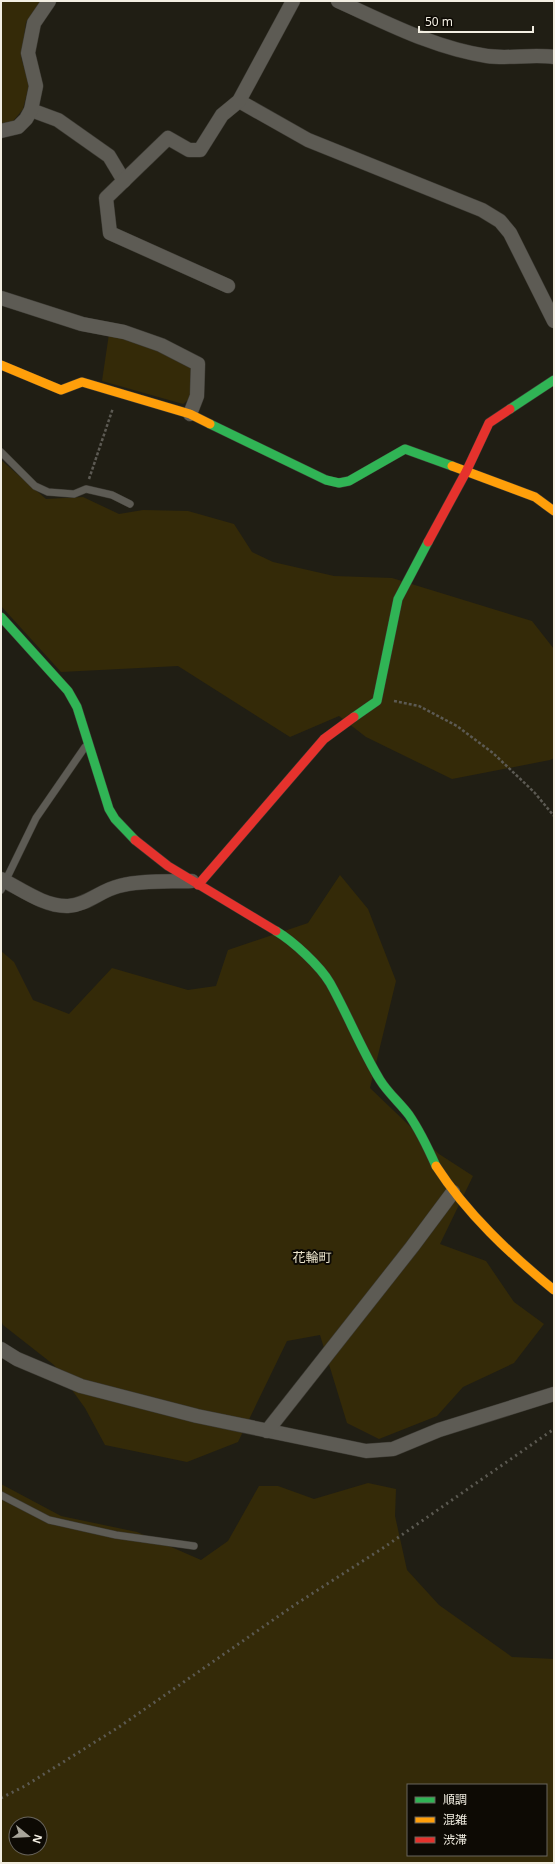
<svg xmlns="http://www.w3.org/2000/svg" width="555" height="1864" viewBox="0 0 555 1864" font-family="'Noto Sans','Noto Sans JP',sans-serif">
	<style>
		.green { fill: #342a08; fill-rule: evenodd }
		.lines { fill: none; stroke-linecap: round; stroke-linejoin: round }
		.lane-casing { stroke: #3c3a33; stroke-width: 8 }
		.street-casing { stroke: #3c3a33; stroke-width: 15 }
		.fast-casing { stroke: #3c3a33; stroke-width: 10 }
		.slow-casing { stroke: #3c3a33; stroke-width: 10 }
		.jam-casing { stroke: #3c3a33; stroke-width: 10 }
		.path { stroke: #5c5a53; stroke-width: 2.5; stroke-dasharray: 3 2; stroke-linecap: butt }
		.lane { stroke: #5d5b54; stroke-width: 7 }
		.street { stroke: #5d5b54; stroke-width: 14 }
		.fast { stroke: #30b455; stroke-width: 9 }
		.slow { stroke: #ff9f0a; stroke-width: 9 }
		.jam { stroke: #e5322d; stroke-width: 9 }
		.rail { stroke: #5c5a52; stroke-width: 3; stroke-dasharray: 2 4; stroke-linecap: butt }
		.labels { text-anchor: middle; stroke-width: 4; stroke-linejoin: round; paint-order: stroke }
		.neighbourhood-label { font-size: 13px; fill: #ebe4cc; stroke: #0d0a04 }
	</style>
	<rect width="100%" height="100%" fill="#201e14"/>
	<g class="green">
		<path d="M1 1H44L26 22 21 57 29 85 23 109 10 125H1Z"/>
		<path d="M109 334 125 336 193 367 192 397 183 404 102 381Z"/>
		<path d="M1 460 46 499 83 497 119 514 143 510 188 511 234 524 252 552 273 562 334 576 392 578 532 621 554 649V758L550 760 452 779 366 737 339 716 290 737 178 666 61 672 1 606Z"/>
		<path d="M340 875 368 909 396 981 370 1088 439 1154 473 1176 440 1244 486 1261 514 1302 544 1324 514 1363 463 1387 437 1416 379 1439 347 1423 320 1335 287 1341 238 1442 187 1462 105 1445 85 1408 54 1365 3 1325 1 1320V951L14 962 33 1000 69 1014 112 968 188 990 216 986 228 950 308 923Z"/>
		<path d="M368 1483 396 1489 395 1516 407 1570 439 1605 512 1657 554 1659V1863H1V1484L61 1516 137 1532 201 1560 228 1541 259 1486H278L314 1499ZM408 1785H546V1855H408ZM16 1824H40V1848H16Z"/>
	</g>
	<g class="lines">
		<g class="lane-casing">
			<g id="lane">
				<path d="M1 452 35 486 48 492 74 494 86 489 112 495 130 504"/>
				<path d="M1 890 36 818 85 747"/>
				<path d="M1 1495 49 1520 116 1535 194 1546"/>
			</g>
		</g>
		<g class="street-casing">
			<g id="street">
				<path d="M338 1C387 23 434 48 487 56 509 59 532 54 554 57"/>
				<path d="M239 101 308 140 482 210 500 221 510 233 554 321"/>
				<path d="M31 110 58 120 109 156 124 181"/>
				<path d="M1 131 18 127 26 119 31 110 36 86 28 53 34 23 49 1"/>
				<path d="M228 286 110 233 106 198 168 138 189 150H200L222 115 239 101 293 1"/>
				<path d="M1 298 82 324 124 332 161 345 198 364 197 396 190 414"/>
				<path d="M1 879C21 889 45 907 68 906 87 905 101 890 119 886 143 880 168 882 192 881"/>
				<path d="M1 1349 17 1359 81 1386 197 1416 366 1451 393 1449 439 1430 554 1394"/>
				<path d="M267 1431 412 1247 453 1192"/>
			</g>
		</g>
		<g class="fast-casing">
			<g id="fast">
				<path d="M510 409 554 380"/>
				<path d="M210 424 326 480 339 483 349 481 405 449 452 466"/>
				<path d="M1 617 68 691 77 707 109 809 115 819 135 840"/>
				<path d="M354 717 377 701 398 599 428 542"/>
				<path d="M276 931C293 941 320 966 330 983 348 1015 361 1049 380 1080 388 1093 400 1103 409 1115 420 1131 428 1148 436 1166"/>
			</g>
		</g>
		<g class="slow-casing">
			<g id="slow">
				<path d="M1 365 61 390 82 382 190 414 210 424"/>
				<path d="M452 466 535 497 554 511"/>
				<path d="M436 1166C467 1214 510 1254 554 1290"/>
			</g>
		</g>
		<g class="jam-casing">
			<g id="jam">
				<path d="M428 542 466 472 489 423 510 409"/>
				<path d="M135 840 168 866 276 931"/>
				<path d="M198 885 324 739 354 717"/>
			</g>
		</g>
		<g class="path">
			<path d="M89 479 113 408"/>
			<path d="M394 701 419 706 457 726 493 753 534 792 554 816"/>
		</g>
		<use href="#lane" class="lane"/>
		<use href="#street" class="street"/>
		<use href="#fast" class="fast"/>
		<use href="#slow" class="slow"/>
		<use href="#jam" class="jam"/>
		<path class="rail" d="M1 1798 25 1786 119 1727 296 1604 383 1548 554 1429"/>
	</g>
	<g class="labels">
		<g class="neighbourhood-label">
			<text x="312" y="1262">花輪町</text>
		</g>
	</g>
	<rect width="555" height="1864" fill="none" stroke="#f2eee2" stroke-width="4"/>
	<rect x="407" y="1784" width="140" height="72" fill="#0d0a04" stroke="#69655d"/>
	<rect x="415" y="1797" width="20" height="6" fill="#30b455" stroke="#69655d"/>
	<text x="443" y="1804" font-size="12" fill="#f2eee2">順調</text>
	<rect x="415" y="1817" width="20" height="6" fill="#ff9f0a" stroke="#69655d"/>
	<text x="443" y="1824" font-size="12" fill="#f2eee2">混雑</text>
	<rect x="415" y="1837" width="20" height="6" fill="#e5322d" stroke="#69655d"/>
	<text x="443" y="1844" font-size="12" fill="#f2eee2">渋滞</text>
	<g transform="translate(28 1836) rotate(108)"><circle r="19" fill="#0d0a04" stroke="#69655d"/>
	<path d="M0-3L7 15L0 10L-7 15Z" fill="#a8a59a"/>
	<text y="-6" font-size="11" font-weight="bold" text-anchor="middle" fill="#f2eee2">N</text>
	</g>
	<path d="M419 26v6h114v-6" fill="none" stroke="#f2eee2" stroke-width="2"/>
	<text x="425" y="26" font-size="12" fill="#f2eee2" stroke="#0d0a04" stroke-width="3" paint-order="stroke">50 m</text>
</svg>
